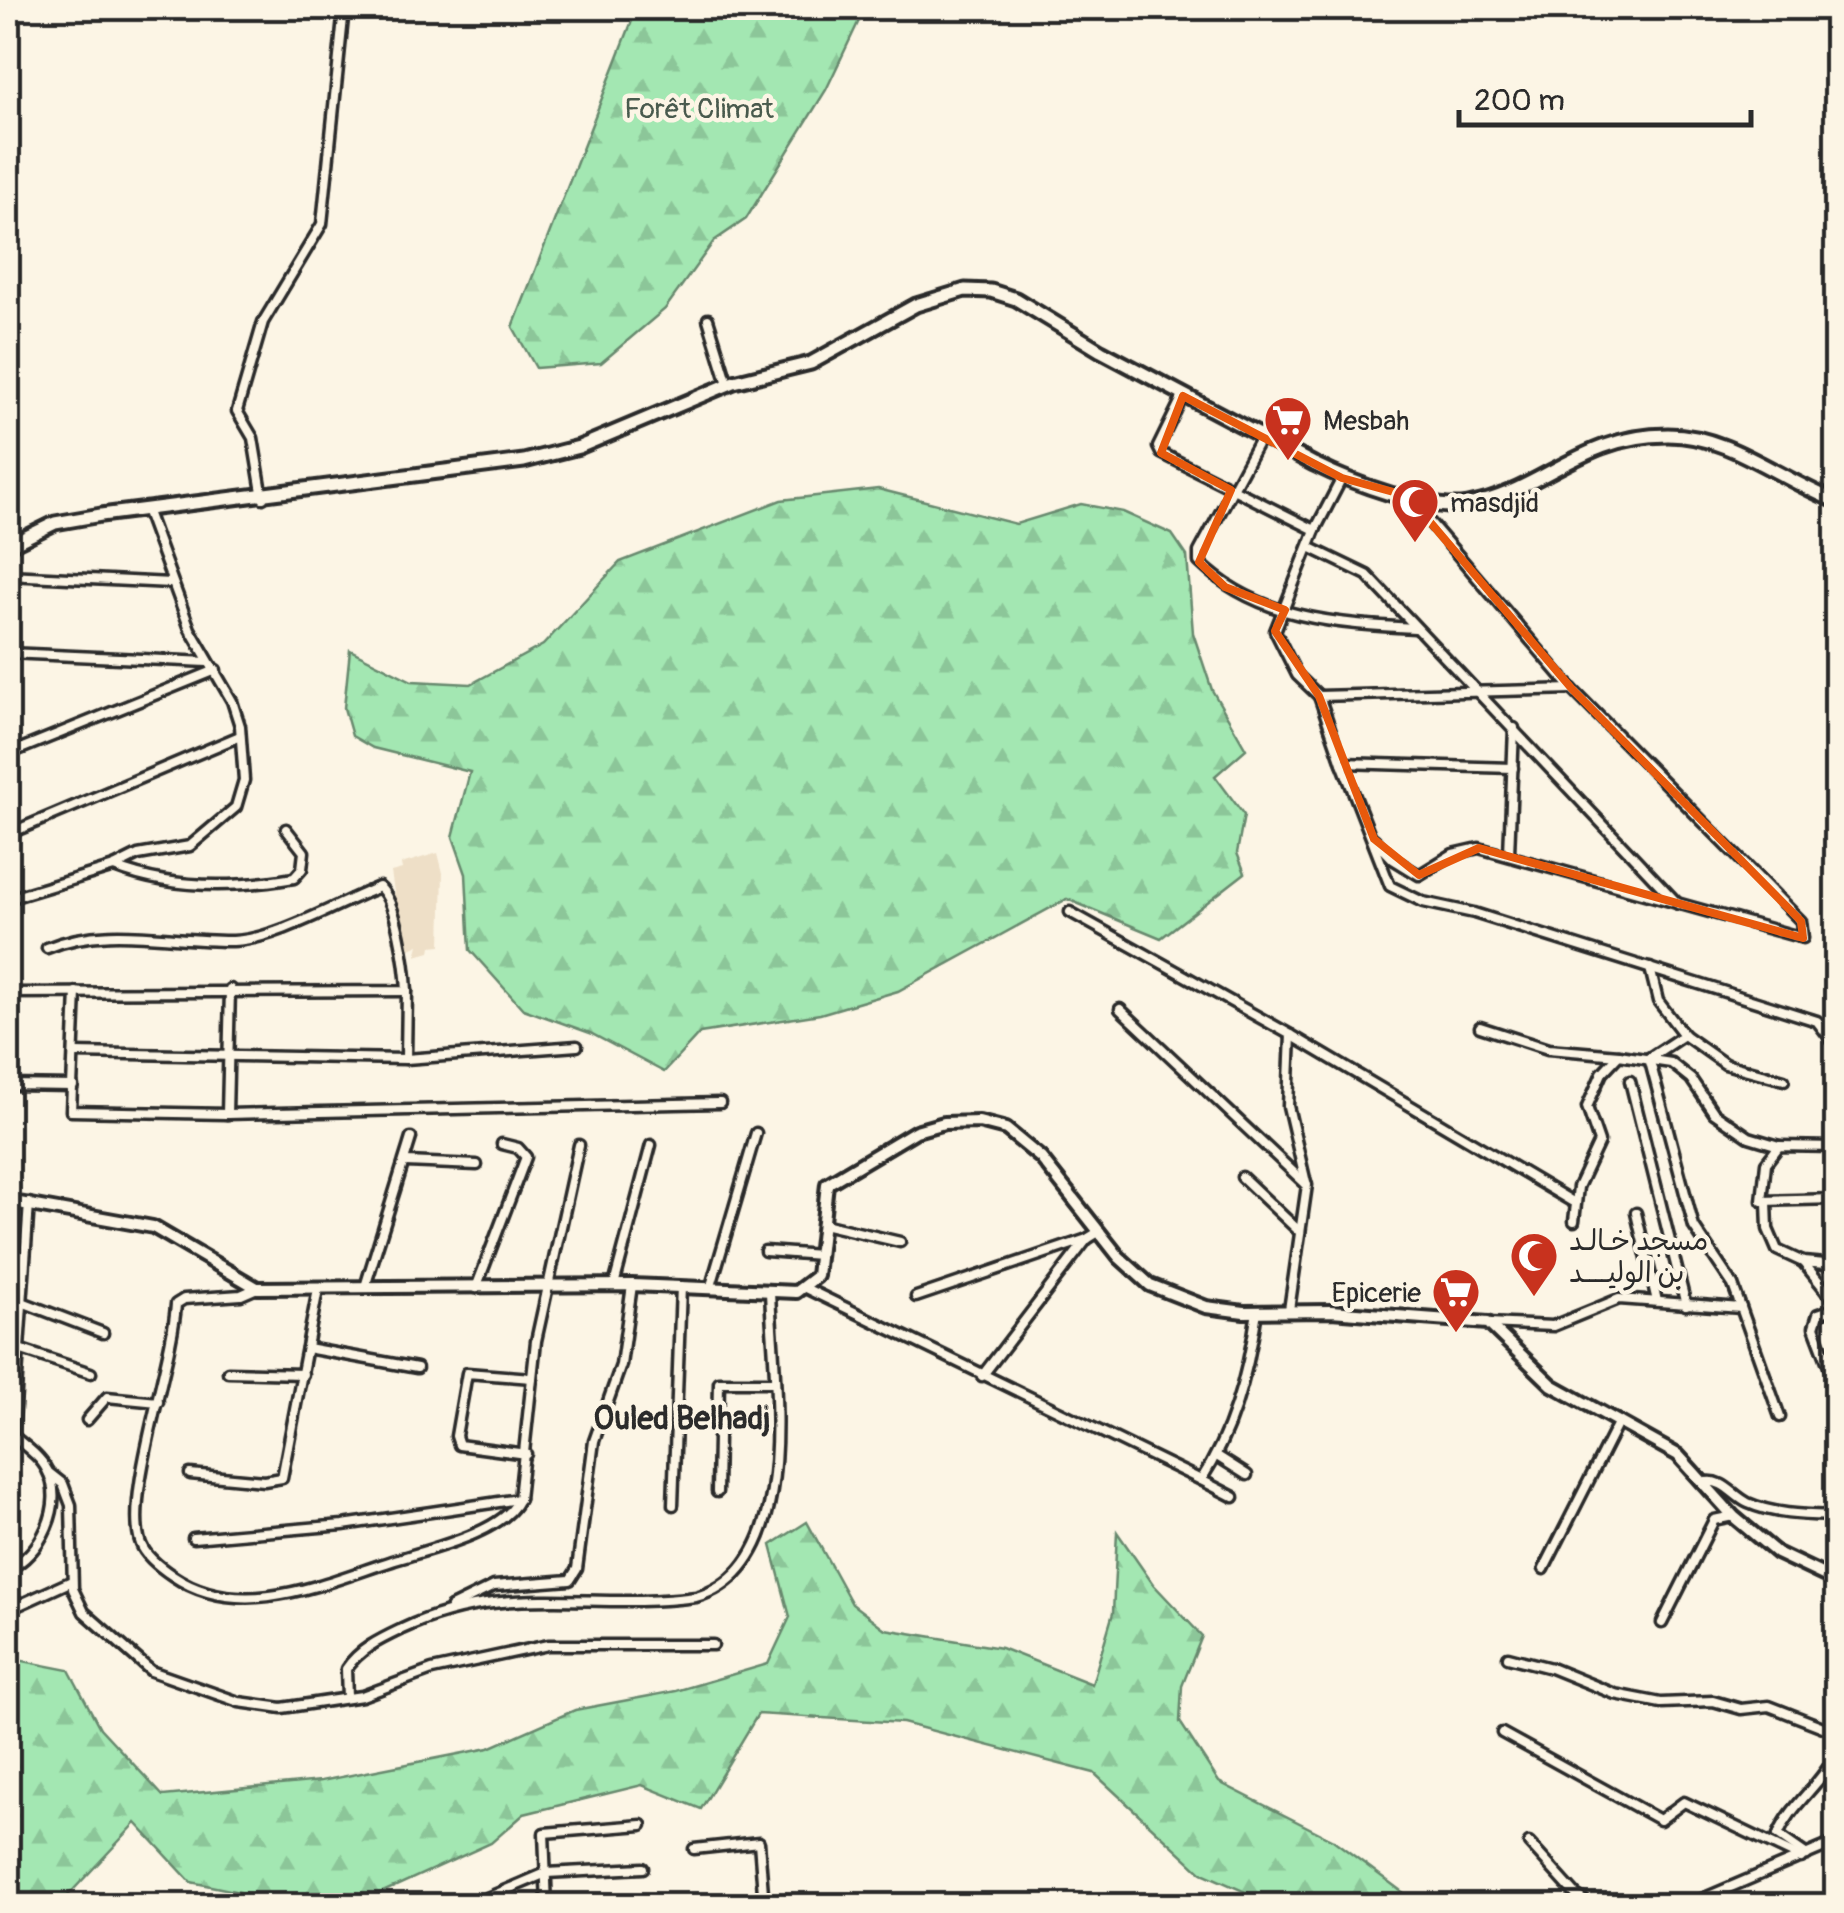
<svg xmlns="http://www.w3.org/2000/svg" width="1844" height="1913" viewBox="0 0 1844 1913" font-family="Pangolin,'Playpen Sans Arabic',sans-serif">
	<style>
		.built { fill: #eedfc7 }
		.forest { fill: url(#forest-firs); stroke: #67896e; stroke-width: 2.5 }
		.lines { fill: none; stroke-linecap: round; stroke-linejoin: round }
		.minor-casing { stroke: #2b2b2b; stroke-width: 15 }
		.tertiary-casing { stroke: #2b2b2b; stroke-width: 18 }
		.secondary-casing { stroke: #2b2b2b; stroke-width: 19 }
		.minor { stroke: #fcf5e5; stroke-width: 8 }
		.tertiary { stroke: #fcf5e5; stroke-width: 10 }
		.secondary { stroke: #fcf5e5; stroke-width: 11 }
		.marked { fill: none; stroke: #e8590c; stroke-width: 8; stroke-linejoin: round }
		.labels { text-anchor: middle; stroke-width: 9; stroke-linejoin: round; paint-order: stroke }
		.park-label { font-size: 28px; fill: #495a4d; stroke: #fcf5e5 }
		.poi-label { font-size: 28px; fill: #2b2b2b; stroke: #fcf5e5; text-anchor: start }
		.quarter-label { font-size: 32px; font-weight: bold; fill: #2b2b2b; stroke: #fcf5e5 }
	</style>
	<defs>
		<pattern id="forest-firs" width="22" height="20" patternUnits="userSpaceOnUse" patternTransform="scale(2.5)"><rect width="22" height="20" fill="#a3e7b2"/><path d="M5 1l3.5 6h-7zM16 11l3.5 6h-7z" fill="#8cc699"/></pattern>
	</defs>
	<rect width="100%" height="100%" fill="#fcf5e5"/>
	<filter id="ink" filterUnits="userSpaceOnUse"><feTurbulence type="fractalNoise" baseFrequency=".01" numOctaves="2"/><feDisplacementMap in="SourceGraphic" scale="20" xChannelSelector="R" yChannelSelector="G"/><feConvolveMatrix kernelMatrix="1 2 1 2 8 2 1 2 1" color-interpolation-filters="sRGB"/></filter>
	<g filter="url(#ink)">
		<path class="built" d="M438 853 443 873 441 945 431 946 430 952 416 956 419 945 410 949 398 919 391 872 402 869 401 864Z"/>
		<g class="forest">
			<path d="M637 8H865L826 90 746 219 714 241 665 309 601 363 536 368 513 327Z"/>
			<path d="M878 489 1016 524 1081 504 1123 512 1172 534 1187 556 1193 633 1212 690 1246 749 1215 776 1244 815 1237 853 1245 873 1161 938 1067 899 898 991 820 1014 700 1033 664 1072 590 1033 523 1009 470 950 466 874 453 837 470 772 373 748 352 736 344 708 350 650 412 681 471 684 543 645 620 562 781 500Z"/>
			<path d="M807 1522 852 1604 885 1629 1001 1648 1092 1684 1113 1613 1117 1532 1153 1584 1202 1636 1182 1686 1180 1722 1219 1782 1333 1840 1413 1900 1411 1905H1275L1202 1873 1094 1773 903 1723 758 1714 701 1809 642 1785 524 1814 491 1843 352 1906 304 1905 191 1882 136 1823 59 1905H8V1658L69 1670 100 1728 163 1796 321 1781 489 1748 575 1710 676 1691 768 1664 790 1617 771 1545Z"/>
		</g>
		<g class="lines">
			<g class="minor-casing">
				<g id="minor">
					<path d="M708 319 728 384"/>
					<path d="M1183 396 1158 447 1161 453 1315 530"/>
					<path d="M1261 437 1199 552V562C1257 619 1337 624 1415 628"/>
					<path d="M263 498 253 438 237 411 263 322 322 224 344 8"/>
					<path d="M1311 548 1367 575 1678 904"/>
					<path d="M8 575 171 583"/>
					<path d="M8 653 208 662"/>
					<path d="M1319 696 1297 675 1275 631 1315 530 1342 478"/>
					<path d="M8 754 216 670"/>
					<path d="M1342 763 1390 886 1423 902 1474 913 1817 1021 1836 1046"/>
					<path d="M1513 768 1342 763 1319 696 1572 689"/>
					<path d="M8 834 240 736"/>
					<path d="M1374 839 1393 859 1419 875 1453 854 1479 848 1803 938 1801 921 1572 689 1411 500"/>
					<path d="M1509 854 1514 728"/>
					<path d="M114 867C170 889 236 888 294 878L302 869 304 852 286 829"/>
					<path d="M8 899 114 867 138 855 190 846 236 807 244 780 240 726 232 701 190 629 146 509"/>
					<path d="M1070 912 1291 1035 1573 1202"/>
					<path d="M76 992 71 1111 227 1114 720 1103"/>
					<path d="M8 993 407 991C406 968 397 900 379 887 339 903 274 940 233 941 171 942 106 923 47 948"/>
					<path d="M1120 1009 1307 1185 1289 1310"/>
					<path d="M1480 1027 1548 1049 1619 1055"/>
					<path d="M1291 1035 1288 1106 1306 1183"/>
					<path d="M1684 1035 1725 1064 1784 1080"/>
					<path d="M74 1053 406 1059 577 1046"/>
					<path d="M1649 1058 1694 1227 1733 1285 1780 1417"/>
					<path d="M1649 1058 1684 1035 1658 1001 1650 968"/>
					<path d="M406 1059 407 991"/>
					<path d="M1630 1081 1686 1305"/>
					<path d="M8 1085 73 1086"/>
					<path d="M227 1114 230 989"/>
					<path d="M1836 1147 1779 1146 1766 1163 1762 1201 1836 1199"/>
					<path d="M406 1162 477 1165"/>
					<path d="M1242 1177 1300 1232"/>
					<path d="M1767 1202 1768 1229 1777 1250 1803 1262 1836 1265"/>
					<path d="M1636 1213 1657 1301"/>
					<path d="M1574 1221 1578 1187 1599 1142 1587 1107 1602 1073 1619 1055 1671 1063 1691 1079 1714 1113 1749 1137 1779 1146"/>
					<path d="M823 1224 900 1242"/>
					<path d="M765 1251 820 1255"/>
					<path d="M1803 1262 1836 1303"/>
					<path d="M614 1285 651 1145"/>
					<path d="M711 1286 756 1133"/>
					<path d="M365 1287 411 1138"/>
					<path d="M257 1288 241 1295 184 1299 176 1304C173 1361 123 1499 141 1544 146 1557 161 1568 173 1576 241 1622 324 1583 392 1561 426 1550 504 1533 519 1499L536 1341 579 1145"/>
					<path d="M476 1288 526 1157 518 1148 502 1144"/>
					<path d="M805 1288 1201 1480"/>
					<path d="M916 1297 1087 1239"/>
					<path d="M22 1302 103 1333"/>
					<path d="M1836 1308 1818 1314 1814 1327 1836 1385"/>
					<path d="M1488 1323 1553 1326 1619 1299 1741 1308"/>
					<path d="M307 1348 417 1368"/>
					<path d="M19 1349 91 1373"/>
					<path d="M228 1372 303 1374"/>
					<path d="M982 1376 1087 1239 1100 1231"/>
					<path d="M87 1420 107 1397 158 1402"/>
					<path d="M8 1431C20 1443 39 1454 47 1470 66 1504 40 1556 8 1569"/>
					<path d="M13 1436 29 1203"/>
					<path d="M526 1454 459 1445 456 1436 467 1373 532 1378"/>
					<path d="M1217 1456 1247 1475"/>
					<path d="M49 1473 63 1484 71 1505 73 1589 84 1612 151 1671 239 1702 282 1708 362 1696 432 1670 548 1645H713"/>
					<path d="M190 1474 264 1481 282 1478 318 1289"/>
					<path d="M1706 1482C1724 1479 1733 1496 1748 1503 1775 1515 1808 1515 1836 1516"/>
					<path d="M717 1492 719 1382H772"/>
					<path d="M1234 1497 1201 1480C1233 1431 1249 1369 1257 1311"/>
					<path d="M673 1505 681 1286"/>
					<path d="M193 1538 343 1525 519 1499"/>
					<path d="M1544 1569 1619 1421"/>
					<path d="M451 1607 494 1586 570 1580 577 1569 594 1441 621 1365 632 1285"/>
					<path d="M8 1610 72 1581"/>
					<path d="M1662 1623 1714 1520 1733 1516"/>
					<path d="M1508 1657 1551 1668 1615 1694 1661 1703 1713 1701 1741 1709 1769 1706 1836 1732"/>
					<path d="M347 1698 346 1669C359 1649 381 1639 402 1629 506 1580 590 1611 696 1597 806 1566 772 1376 770 1290"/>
					<path d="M1502 1733 1660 1820 1684 1802 1801 1858"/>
					<path d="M1529 1843 1576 1895 1592 1906"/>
					<path d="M694 1849 759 1842 764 1906"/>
					<path d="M1807 1855 1778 1835C1792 1803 1820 1786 1836 1754"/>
					<path d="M468 1906 546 1873 643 1868"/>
					<path d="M547 1906 544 1833 642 1825"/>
					<path d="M1686 1906 1836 1842"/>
				</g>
			</g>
			<g class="tertiary-casing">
				<path id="tertiary" d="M8 1201 153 1227 257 1288 632 1285 796 1292 817 1276 827 1184 916 1131 944 1123 979 1122 1006 1129 1041 1158 1119 1257 1150 1285 1206 1307 1244 1312 1331 1311 1488 1323 1552 1385 1678 1455 1734 1517 1777 1553 1836 1581"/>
			</g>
			<g class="secondary-casing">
				<path id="secondary" d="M8 546 55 523 101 515 524 461 579 447 734 382 811 363 916 305 965 290 991 291 1016 299 1101 351 1314 464C1350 482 1429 512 1468 505 1541 492 1581 435 1668 435 1730 435 1780 480 1836 501"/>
			</g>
			<use href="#minor" class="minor"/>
			<use href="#tertiary" class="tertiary"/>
			<use href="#secondary" class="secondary"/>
		</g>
	</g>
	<path class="marked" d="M1183 396 1342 478 1408 496 1572 689 1801 921 1803 938 1479 848 1419 875 1374 839 1319 696 1275 631 1285 610 1225 587 1199 562 1231 490 1161 453Z"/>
	<defs>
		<g id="supermarket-pin" transform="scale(2.5)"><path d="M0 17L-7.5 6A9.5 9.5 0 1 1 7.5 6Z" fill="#c8321e" stroke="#fcf5e5"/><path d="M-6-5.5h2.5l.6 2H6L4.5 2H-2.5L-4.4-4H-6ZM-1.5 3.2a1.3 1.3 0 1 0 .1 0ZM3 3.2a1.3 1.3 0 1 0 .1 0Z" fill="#fff"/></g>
		<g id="mosque-pin" transform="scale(2.5)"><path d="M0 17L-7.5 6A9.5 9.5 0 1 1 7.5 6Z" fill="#c8321e" stroke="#fcf5e5"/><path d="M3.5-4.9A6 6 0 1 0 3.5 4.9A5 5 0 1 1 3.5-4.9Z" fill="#fff"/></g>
	</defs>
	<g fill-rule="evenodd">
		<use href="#supermarket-pin" x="1288" y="420"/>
		<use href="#mosque-pin" x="1415" y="502"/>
		<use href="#mosque-pin" x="1534" y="1256"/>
		<use href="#supermarket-pin" x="1456" y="1292"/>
	</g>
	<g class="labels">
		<g class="park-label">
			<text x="699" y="118">Forêt Climat</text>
		</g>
		<g class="poi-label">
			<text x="1323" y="430">Mesbah</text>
			<text x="1450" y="512">masdjid</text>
			<text x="1569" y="1250">مسجد خـالـد<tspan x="1569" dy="32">بن الوليــــد</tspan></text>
			<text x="1421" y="1302" text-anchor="end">Epicerie</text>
		</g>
		<g class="quarter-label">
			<text x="682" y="1429">Ouled Belhadj</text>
		</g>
	</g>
	<rect width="1844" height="1913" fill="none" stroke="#fcf5e5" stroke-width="40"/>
	<rect x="20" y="20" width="1804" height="1873" fill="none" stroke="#2b2b2b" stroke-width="4" filter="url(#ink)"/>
	<path d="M1459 110v15h292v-15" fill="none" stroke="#2b2b2b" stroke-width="5"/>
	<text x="1474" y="110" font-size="30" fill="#2b2b2b" stroke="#fcf5e5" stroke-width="8" paint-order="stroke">200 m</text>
</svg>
